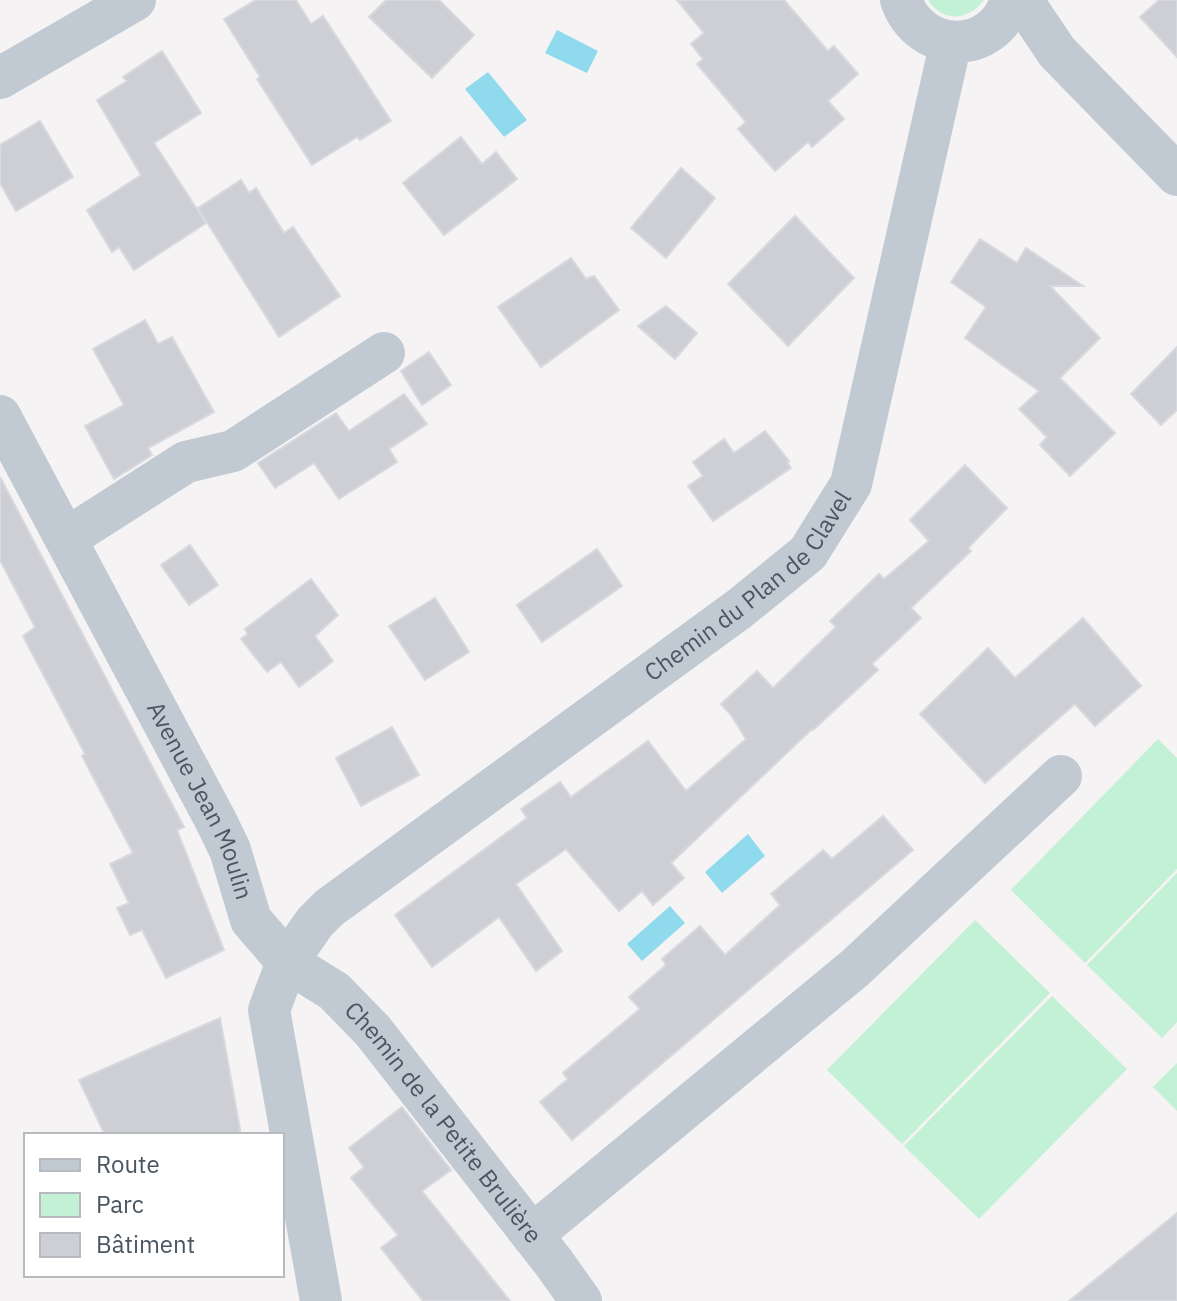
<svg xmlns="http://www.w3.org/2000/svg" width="1177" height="1301" viewBox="0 0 1177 1301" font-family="'IBM Plex Sans',sans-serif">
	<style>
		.green { fill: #c3f1d5 }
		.water { fill: #90daee }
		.building { fill: #cdcfd5; stroke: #d7d9de; stroke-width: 2 }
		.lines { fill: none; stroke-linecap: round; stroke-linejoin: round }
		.minor { stroke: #c1cad2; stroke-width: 42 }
		.labels { text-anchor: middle; stroke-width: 6; stroke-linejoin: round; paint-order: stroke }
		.street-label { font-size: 24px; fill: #4a5661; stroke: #fff }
	</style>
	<rect width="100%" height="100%" fill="#f5f3f3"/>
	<g class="green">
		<path d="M928 0H984C968 21 943 23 928 0Z"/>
		<path d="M1158 739 1177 758V869L1085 963 1011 890Z"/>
		<path d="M1177 873V1022L1162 1038 1087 965Z"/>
		<path d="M975 920 1050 993 902 1144 827 1070Z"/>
		<path d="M1052 996 1127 1069 979 1219 904 1146Z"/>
		<path d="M1177 1063V1111L1153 1087Z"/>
	</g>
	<g class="water">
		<path d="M557 30 598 51 587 73 545 53Z"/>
		<path d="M488 72 527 120 504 137 465 89Z"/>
		<path d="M748 834 765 856 722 893 705 872Z"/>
		<path d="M670 906 685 923 642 961 627 944Z"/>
	</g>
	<g class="building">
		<path d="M256 0H296L311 24 323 16 391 121 360 140 357 137 312 165 257 79 260 77 224 19Z"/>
		<path d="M386 0H439L474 35 432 78 369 17Z"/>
		<path d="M677 0H784L828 51 834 46 858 74 828 101 844 119 812 147 808 142 775 171 738 129 746 122 697 64 703 59 691 44 704 33Z"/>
		<path d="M1159 0H1177V57L1140 17Z"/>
		<path d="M162 51 201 113 154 143 206 223 134 270 119 247 112 252 87 210 141 175 97 100 127 81 123 77Z"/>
		<path d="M40 121 73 177 16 211 0 183V145Z"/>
		<path d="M461 137 482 164 496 152 517 179 444 235 403 183Z"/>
		<path d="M681 168 715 198 666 258 631 228Z"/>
		<path d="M241 180 249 193 256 188 284 233 293 227 340 296 279 337 198 208Z"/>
		<path d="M795 216 854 278 788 346 728 284Z"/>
		<path d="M980 239 1017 263 1026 248 1083 286H1050L1100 338 1060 378 1115 433 1070 476 1040 445 1047 437 1019 409 1039 391 965 338 986 307 951 282Z"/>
		<path d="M571 258 586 279 594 276 619 310 541 367 498 307Z"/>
		<path d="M666 306 697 333 675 359 638 326Z"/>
		<path d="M145 320 158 344 172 337 214 412 148 448 152 455 114 479 85 426 124 405 93 349Z"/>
		<path d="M1177 347V410L1161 425 1131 394Z"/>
		<path d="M429 352 451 385 422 405 401 371Z"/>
		<path d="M404 394 427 424 389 449 397 462 339 499 314 463 275 488 258 463 336 413 349 431Z"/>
		<path d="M765 431 789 461 787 462 791 468 713 521 688 486 703 476 693 462 724 439 734 453Z"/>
		<path d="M965 465 1007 508 968 548 971 551 911 608 921 618 872 664 878 670 813 730 812 729 671 863 684 878 653 905 642 891 619 911 566 849 516 884 562 951 536 971 499 917 432 967 395 915 527 818 521 809 560 782 571 797 648 741 686 791 746 739 731 715 721 704 757 671 773 688 836 627 830 621 879 574 884 579 929 541 910 520Z"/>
		<path d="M0 477 184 827 177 830 224 950 166 978 142 930 130 935 117 908 129 903 110 864 133 853 82 756 85 754 23 636 35 627 0 560Z"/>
		<path d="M190 545 218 585 189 605 161 565Z"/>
		<path d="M597 549 622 586 542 642 517 605Z"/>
		<path d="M311 579 338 615 315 636 333 661 299 687 281 662 267 672 241 639 248 634 245 629Z"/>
		<path d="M435 598 469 652 425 680 389 626Z"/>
		<path d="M1083 618 1141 686 1095 726 1075 704 985 783 920 714 988 648 1015 678Z"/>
		<path d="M392 727 419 775 361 806 336 758Z"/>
		<path d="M883 816 913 850 572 1140 540 1102 568 1079 563 1073 640 1009 629 997 666 965 662 959 700 926 725 955 780 905 771 894 823 850 832 859Z"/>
		<path d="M220 1018 241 1135H105L79 1080Z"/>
		<path d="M402 1107 451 1170 422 1191 510 1301H423L381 1248 398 1235 351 1178 364 1167 349 1148Z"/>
		<path d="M1177 1213V1301H1069Z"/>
	</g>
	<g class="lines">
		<g class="minor">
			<path d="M901 0C920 55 994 56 1011 0"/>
			<path d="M1022 0 1057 52 1177 175"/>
			<path d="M0 78 135 0"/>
			<path id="s1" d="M0 416 216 821 230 850 251 920 287 962 334 991 373 1031 554 1263 581 1301"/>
			<path d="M67 538 186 462 233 451 384 353"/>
			<path d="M532 1235 855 968 1061 776"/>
			<path id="s2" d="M321 1301 269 1010 287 962 315 922 329 908 739 609 808 553 851 484 947 59 948 42"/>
		</g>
	</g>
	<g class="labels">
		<g class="street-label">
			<text dy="8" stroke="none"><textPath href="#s2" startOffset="946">Chemin du Plan de Clavel</textPath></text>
			<text dy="8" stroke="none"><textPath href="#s1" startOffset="434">Avenue Jean Moulin</textPath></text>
			<text dy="8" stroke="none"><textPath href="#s1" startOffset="846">Chemin de la Petite Brulière</textPath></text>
		</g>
	</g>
	<rect x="24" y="1133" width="260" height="144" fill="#ffffff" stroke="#b7bbc0" stroke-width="2"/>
	<rect x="40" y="1159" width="40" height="12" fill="#c1cad2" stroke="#b7bbc0" stroke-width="2"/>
	<text x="96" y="1173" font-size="24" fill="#4a5661">Route</text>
	<rect x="40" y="1193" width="40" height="24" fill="#c3f1d5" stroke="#b7bbc0" stroke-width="2"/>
	<text x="96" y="1213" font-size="24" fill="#4a5661">Parc</text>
	<rect x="40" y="1233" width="40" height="24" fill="#cdcfd5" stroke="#b7bbc0" stroke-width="2"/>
	<text x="96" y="1253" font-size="24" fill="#4a5661">Bâtiment</text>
</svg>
